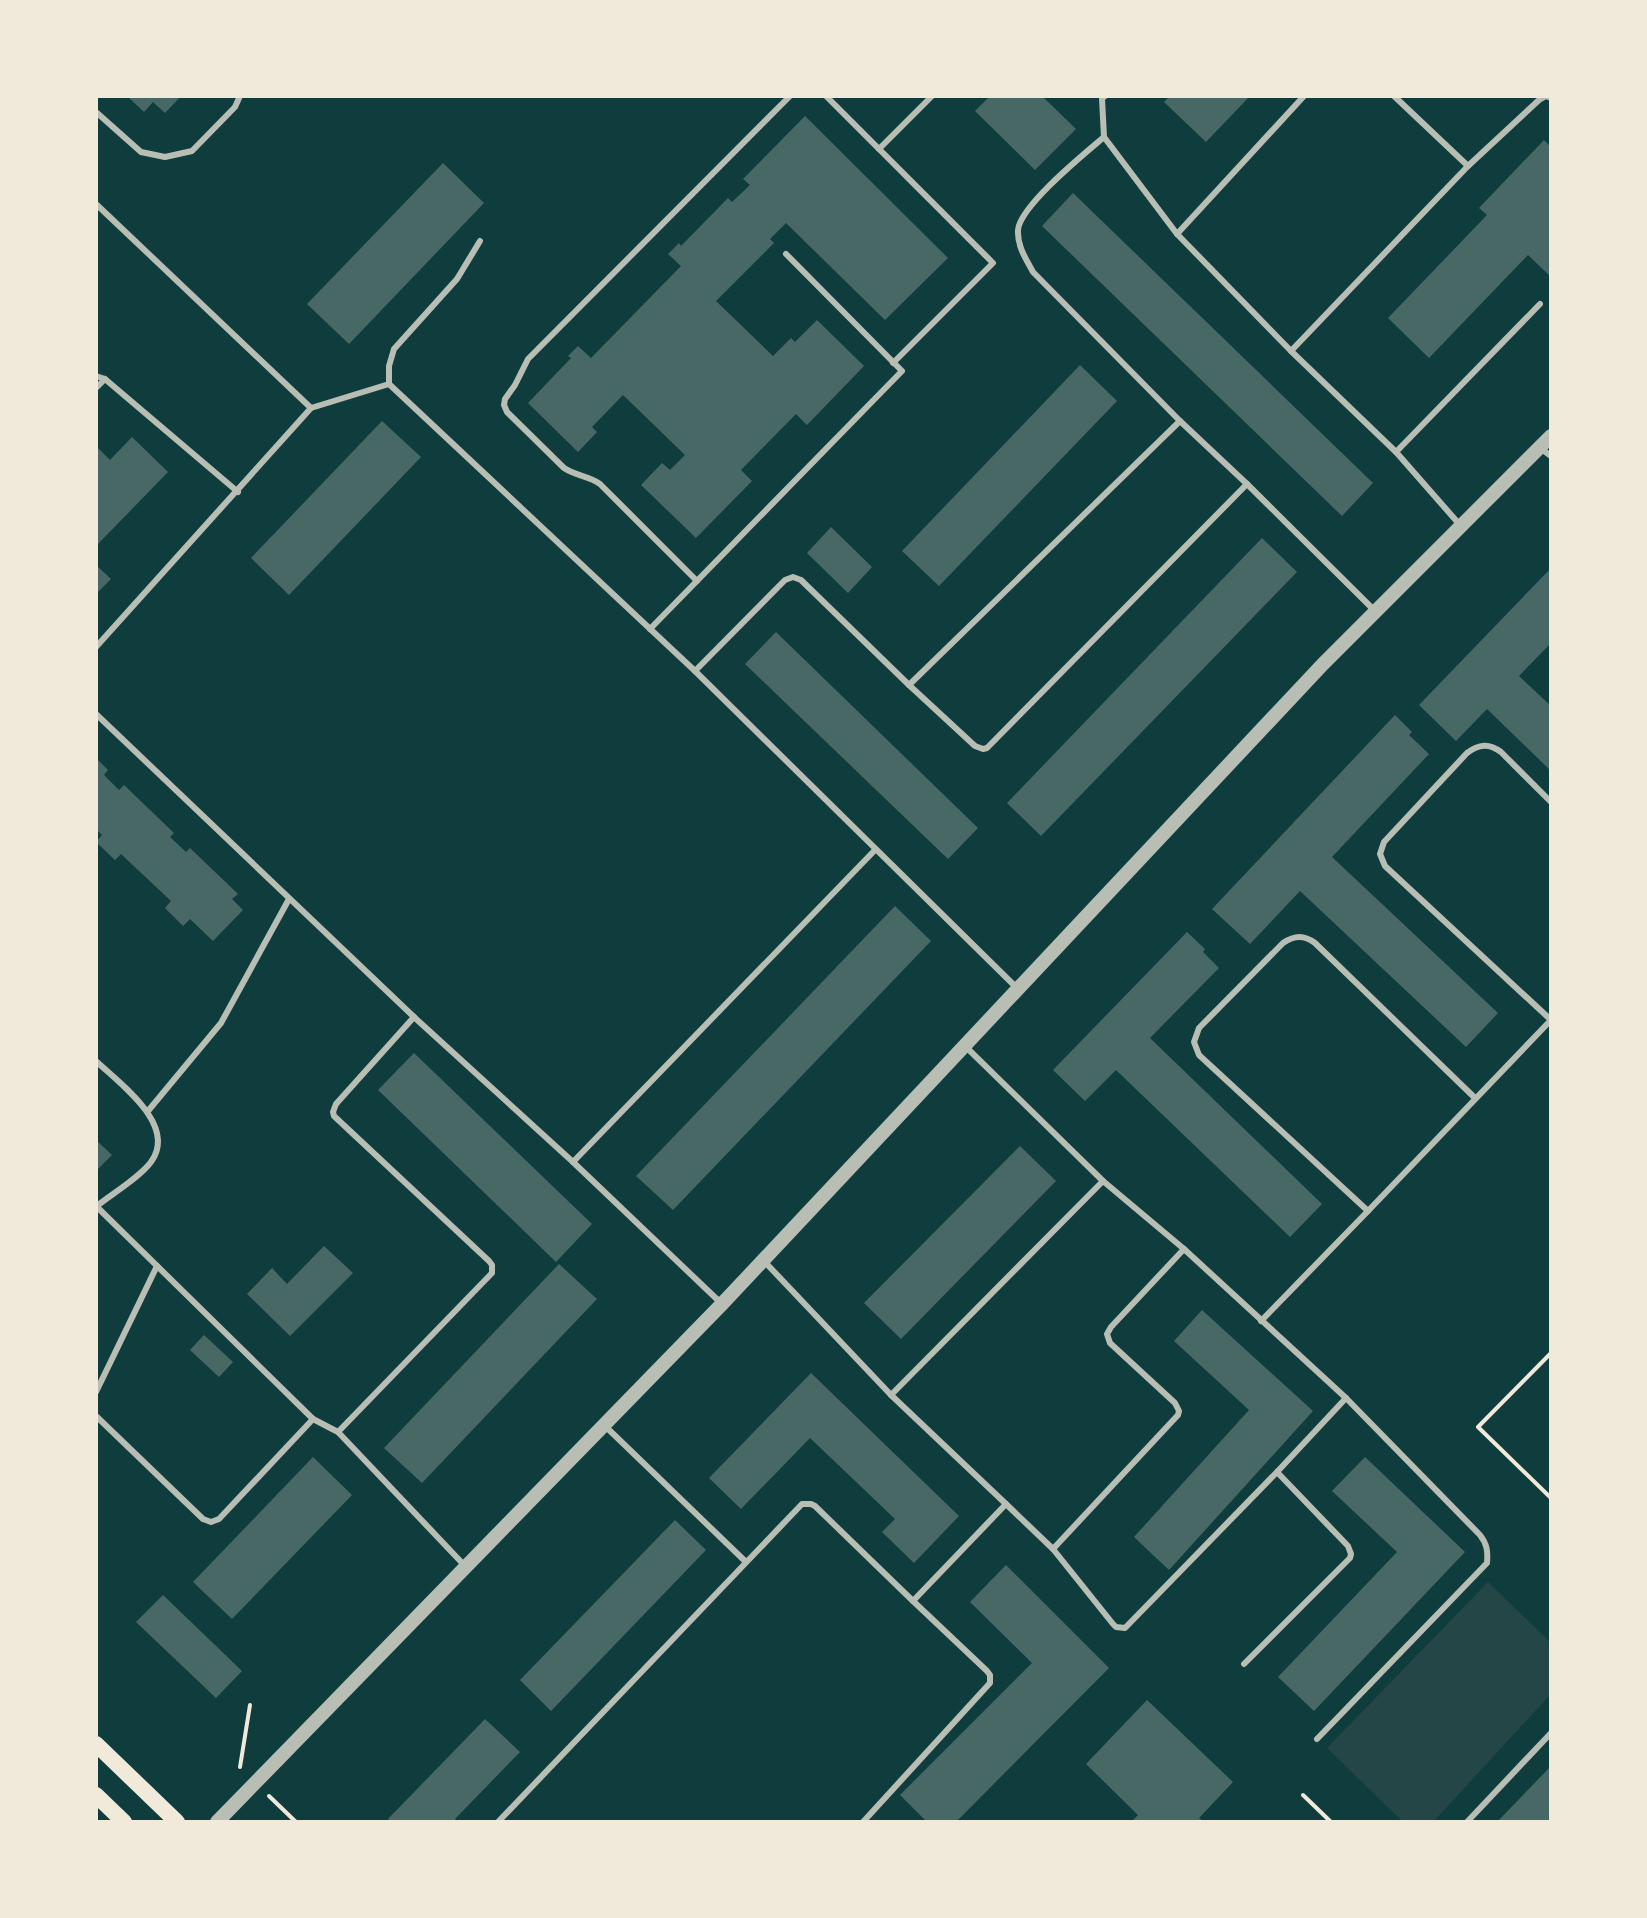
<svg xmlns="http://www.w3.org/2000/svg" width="1647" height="1918" viewBox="0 0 1647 1918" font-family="Montserrat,sans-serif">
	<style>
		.green { fill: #244646 }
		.building { fill: #486865 }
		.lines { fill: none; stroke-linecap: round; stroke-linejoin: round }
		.path { stroke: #f1e9da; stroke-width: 4 }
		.service { stroke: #b8beb3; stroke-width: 6 }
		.tertiary { stroke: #b8beb3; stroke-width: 14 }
		.secondary { stroke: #f1e9da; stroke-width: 16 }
	</style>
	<rect width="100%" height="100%" fill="#0f3d3e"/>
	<path class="green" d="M1488 1582 1551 1643V1694L1433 1822H1403L1327 1748Z"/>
	<g class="building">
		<path d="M127 96H181L165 113 153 102 144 112Z"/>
		<path d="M990 96H1042L1076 129 1035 170 975 111Z"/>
		<path d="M1170 96H1250L1206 142 1164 102Z"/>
		<path d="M805 116 948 258 885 320 786 223 770 239 774 243 716 301 773 356 791 338 795 342 817 320 864 366 807 425 796 414 741 470 752 481 696 538 641 485 662 463 670 470 685 455 623 395 592 427 597 432 578 452 528 403 571 358 568 356 578 346 591 358 681 266 668 254 679 243 681 246 728 198 732 202 750 185 743 179Z"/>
		<path d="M1544 140 1551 147V277L1528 255 1429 358 1388 318 1487 215 1479 208Z"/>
		<path d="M443 163 484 203 349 344 307 304Z"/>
		<path d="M1073 193 1373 483 1342 516 1042 226Z"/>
		<path d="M1080 365 1117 401 939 586 902 551Z"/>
		<path d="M382 421 421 457 289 595 251 558Z"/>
		<path d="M132 437 168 472 96 546V446L110 460Z"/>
		<path d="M831 527 872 567 848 593 807 553Z"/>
		<path d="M1262 538 1297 572 1041 836 1007 803Z"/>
		<path d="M96 565 111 579 96 594Z"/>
		<path d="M1551 568V643L1519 676 1551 706V771L1487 709 1456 741 1419 705Z"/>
		<path d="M776 632 978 828 948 859 745 664Z"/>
		<path d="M1395 715 1412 732 1409 735 1429 754 1332 857 1498 1013 1466 1047 1300 891 1250 944 1212 909Z"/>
		<path d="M96 758 108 770 104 775 119 790 124 785 174 833 170 837 186 852 190 848 238 894 232 899 243 910 213 941 190 919 183 926 165 908 171 901 121 854 115 860 96 842 102 835 96 829Z"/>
		<path d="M895 906 931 941 673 1210 636 1176Z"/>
		<path d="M1187 932 1205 949 1203 952 1219 968 1150 1038 1322 1204 1290 1237 1116 1070 1085 1101 1053 1070Z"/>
		<path d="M414 1053 592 1224 556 1262 378 1090Z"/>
		<path d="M96 1140 112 1155 96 1171Z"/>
		<path d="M1020 1146 1056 1181 901 1339 864 1303Z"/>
		<path d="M324 1246 353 1273 290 1336 247 1294 272 1268 287 1284Z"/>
		<path d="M559 1264 597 1299 422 1483 384 1448Z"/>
		<path d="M1202 1310 1313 1411 1169 1570 1134 1537 1249 1410 1174 1341Z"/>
		<path d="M204 1335 233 1362 219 1377 190 1350Z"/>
		<path d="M811 1373 959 1516 914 1563 882 1532 895 1519 810 1438 741 1509 709 1478Z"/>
		<path d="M313 1457 352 1495 232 1619 193 1582Z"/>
		<path d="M1365 1457 1465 1552 1314 1711 1278 1677 1397 1552 1332 1491Z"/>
		<path d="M675 1520 706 1550 551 1711 520 1680Z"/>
		<path d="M1006 1565 1109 1668 956 1822H927L900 1795 1032 1663 970 1602Z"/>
		<path d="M163 1595 242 1671 216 1698 136 1622Z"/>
		<path d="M1147 1700 1233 1782 1199 1818 1204 1822H1131L1138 1815 1086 1764Z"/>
		<path d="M485 1719 520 1752 455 1819 458 1822H391L388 1819Z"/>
		<path d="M1551 1766V1822H1497Z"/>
	</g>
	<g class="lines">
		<g class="path">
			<path d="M1551 1353 1478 1427 1551 1498"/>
			<path d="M240 1767 250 1705"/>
			<path d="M1303 1795 1331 1822"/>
			<path d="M269 1796 296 1822"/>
		</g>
		<g class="service">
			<path d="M826 96 993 263 893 363"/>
			<path d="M1394 96 1468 166"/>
			<path d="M96 112 141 152 165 157 192 151 235 107 240 96"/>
			<path d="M1104 137 1102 99 1105 96"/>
			<path d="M879 149 932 96"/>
			<path d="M96 204 311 408 389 384 695 671"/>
			<path d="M1177 234 1304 96"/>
			<path d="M1291 351 1468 166 1539 100 1546 96 1551 98"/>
			<path d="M96 376 105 379 238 492"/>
			<path d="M389 384V366L394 349 457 279 480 241"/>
			<path d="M96 388 105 379"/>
			<path d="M1180 421 909 685 975 746 983 749 987 748 1247 484"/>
			<path d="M1540 448 1551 456"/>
			<path d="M1396 452 1540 304"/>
			<path d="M697 581 600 484C589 476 576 476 564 468L507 412 504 405 505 399 515 385 528 359 790 96"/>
			<path d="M1374 610 1247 484 1180 421 1033 272C1026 259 1017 246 1018 230 1020 206 1084 154 1104 137L1177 234 1291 351 1396 452 1460 525"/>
			<path d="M650 629 902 371 786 254"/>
			<path d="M96 647 311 408"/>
			<path d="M909 685 801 580 793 577 785 580 695 671 1017 988"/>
			<path d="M96 714 414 1017 573 1162"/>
			<path d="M414 1017 336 1104 333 1112 334 1116 489 1261 492 1265V1273L338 1432 465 1566"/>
			<path d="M1551 1020 1385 866 1380 854 1384 842 1467 753C1479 744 1489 743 1501 752L1551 802"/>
			<path d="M96 1061C120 1084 178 1125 151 1162 139 1178 113 1193 97 1206"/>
			<path d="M148 1111 221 1023 289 899"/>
			<path d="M1103 1181 1184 1249 1346 1398 1277 1472 1348 1546 1351 1554 1350 1558 1244 1664"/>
			<path d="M96 1206 313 1419 338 1432"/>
			<path d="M1368 1211 1551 1020"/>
			<path d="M722 1304 573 1162 875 850"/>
			<path d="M1261 1321 1368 1211 1199 1055 1194 1042 1199 1028 1283 943C1295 935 1304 935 1315 943L1475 1098"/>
			<path d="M96 1392 157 1266"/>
			<path d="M891 1395 1103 1181 966 1047"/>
			<path d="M96 1416 203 1519 211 1522 219 1519 313 1419"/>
			<path d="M605 1426 746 1562"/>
			<path d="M1006 1504 1053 1549 1113 1624 1116 1627 1125 1628 1277 1472"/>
			<path d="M1053 1549 1178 1415 1179 1411 1175 1403 1110 1343 1107 1334 1111 1327 1184 1249"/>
			<path d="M1317 1739 1487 1563C1488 1551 1487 1544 1480 1535L1346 1398"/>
			<path d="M498 1822 802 1504H811L815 1506 913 1601 1006 1504 891 1395 763 1260"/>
			<path d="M863 1822 990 1683V1675L987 1671 913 1601"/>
			<path d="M1467 1822 1551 1733"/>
		</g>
		<path class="tertiary" d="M217 1822 722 1304 1323 664 1551 436"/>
		<g class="secondary">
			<path d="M96 1744 177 1822"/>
			<path d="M96 1795 124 1822"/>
		</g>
	</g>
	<rect width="1647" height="1918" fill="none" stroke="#f1e9da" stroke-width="196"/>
</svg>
